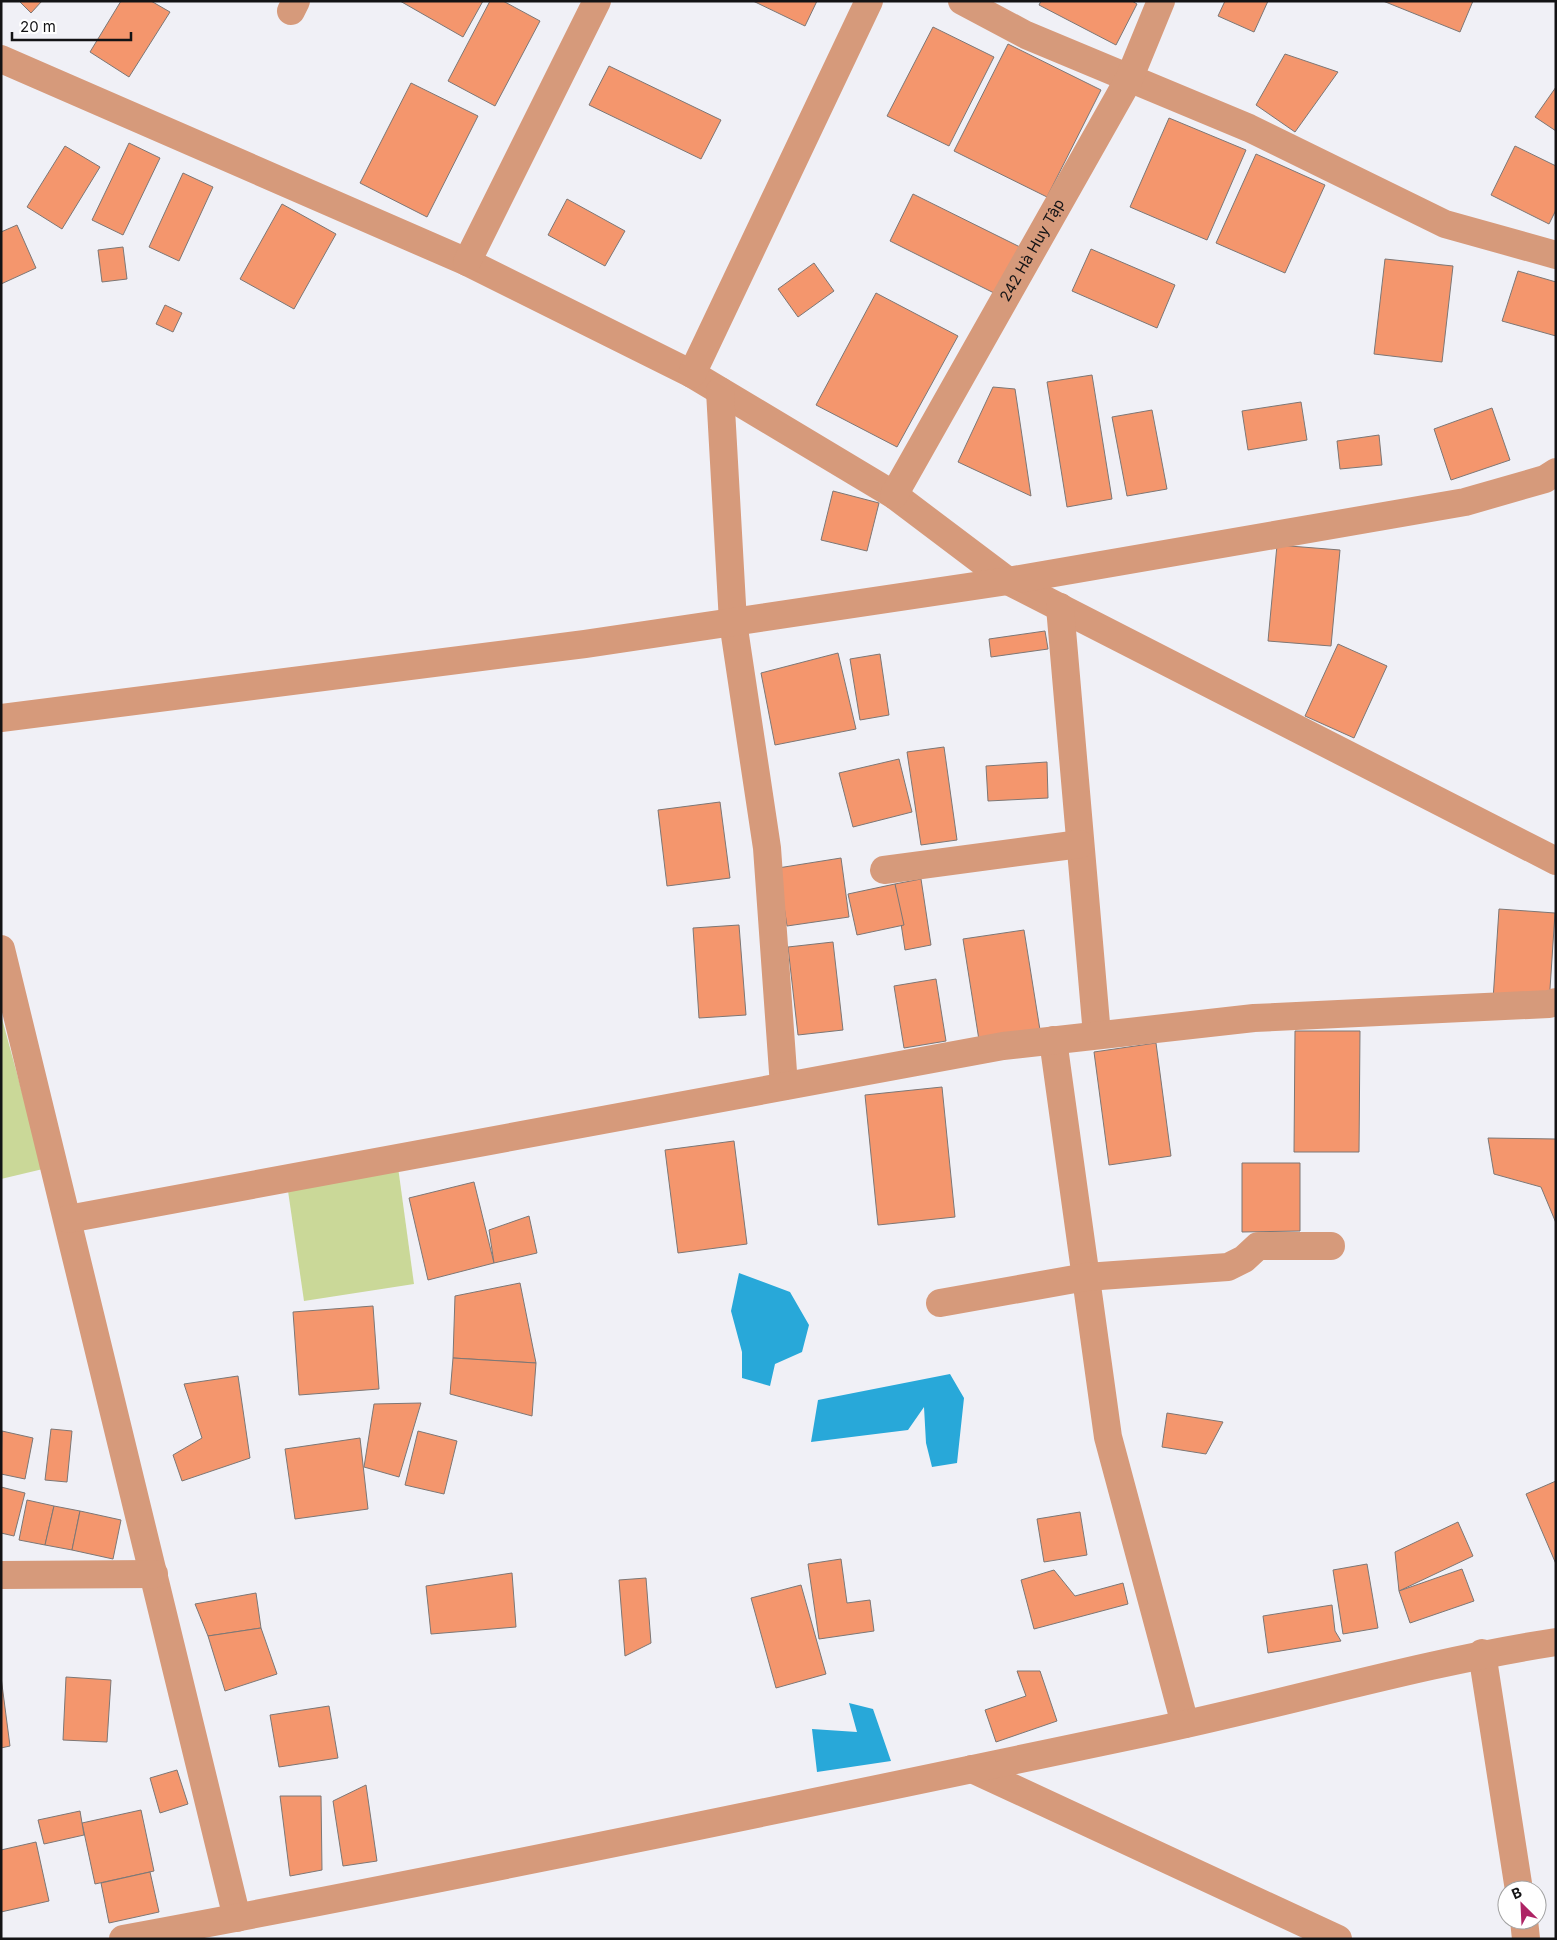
<svg xmlns="http://www.w3.org/2000/svg" width="1557" height="1940" viewBox="0 0 1557 1940" font-family="Inter,sans-serif">
	<style>
		.green { fill: #cad898 }
		.water { fill: #28a8d9 }
		.building { fill: #f4966d; stroke: #7d7775 }
		.lines { fill: none; stroke-linecap: round; stroke-linejoin: round }
		.minor { stroke: #d69a7b; stroke-width: 28 }
		.labels { text-anchor: middle; stroke-width: 4.5; stroke-linejoin: round; paint-order: stroke }
		.street-label { font-size: 15px; fill: #131315; stroke: #fff }
	</style>
	<rect width="100%" height="100%" fill="#f0f0f6"/>
	<g class="green">
		<path d="M1 1015 43 1169 1 1179Z"/>
		<path d="M398 1167 414 1284 304 1301 288 1191Z"/>
	</g>
	<g class="water">
		<path d="M739 1273 790 1292 809 1325 802 1352 775 1364 770 1386 742 1378V1352L731 1311Z"/>
		<path d="M950 1374 964 1398 957 1463 932 1467 926 1443 924 1407 908 1430 811 1442 818 1400Z"/>
		<path d="M849 1703 873 1709 891 1761 817 1772 812 1729 857 1732Z"/>
	</g>
	<g class="building">
		<path d="M19 1H42L31 13Z"/>
		<path d="M121 1H151L170 12 129 77 90 52Z"/>
		<path d="M400 1H483L463 37Z"/>
		<path d="M490 1H503L540 21 495 106 448 81Z"/>
		<path d="M753 1H817L805 26Z"/>
		<path d="M1041 1H1132L1137 4 1116 45 1039 5Z"/>
		<path d="M1225 1H1268L1254 32 1218 16Z"/>
		<path d="M1383 1H1473L1460 32Z"/>
		<path d="M933 27 994 57 949 146 887 116Z"/>
		<path d="M1008 44 1101 90 1047 197 954 151Z"/>
		<path d="M1285 54 1338 72 1295 132 1256 105Z"/>
		<path d="M609 66 721 120 701 159 589 105Z"/>
		<path d="M411 83 478 116 427 217 360 183Z"/>
		<path d="M1556 87V131L1535 117Z"/>
		<path d="M1169 118 1246 150 1207 240 1130 207Z"/>
		<path d="M129 143 160 158 123 235 92 220Z"/>
		<path d="M65 146 100 167 62 229 27 207Z"/>
		<path d="M1515 146 1556 166V210L1549 224 1491 195Z"/>
		<path d="M1256 154 1325 185 1285 273 1216 243Z"/>
		<path d="M183 173 213 187 179 261 149 247Z"/>
		<path d="M913 194 1022 248 998 295 890 241Z"/>
		<path d="M567 199 625 231 605 266 548 235Z"/>
		<path d="M282 204 336 234 294 309 240 279Z"/>
		<path d="M17 225 36 268 1 284V232Z"/>
		<path d="M123 247 127 279 102 282 98 250Z"/>
		<path d="M1091 249 1175 285 1157 328 1072 291Z"/>
		<path d="M1385 259 1453 266 1442 362 1374 354Z"/>
		<path d="M814 263 834 291 798 317 778 289Z"/>
		<path d="M1518 271 1556 282V336L1502 321Z"/>
		<path d="M876 293 958 336 897 447 816 405Z"/>
		<path d="M165 305 182 313 173 332 156 324Z"/>
		<path d="M1092 375 1112 499 1067 507 1047 382Z"/>
		<path d="M993 387 1015 389 1031 496 958 462Z"/>
		<path d="M1301 402 1307 440 1248 450 1242 411Z"/>
		<path d="M1492 408 1510 460 1451 480 1434 429Z"/>
		<path d="M1152 410 1167 489 1127 496 1112 417Z"/>
		<path d="M1379 435 1382 465 1340 469 1337 441Z"/>
		<path d="M833 491 879 503 867 551 821 540Z"/>
		<path d="M1277 545 1340 550 1331 646 1268 641Z"/>
		<path d="M1045 631 1048 649 991 657 989 639Z"/>
		<path d="M1338 644 1387 666 1354 738 1305 716Z"/>
		<path d="M838 653 856 729 775 745 761 673Z"/>
		<path d="M880 654 889 715 860 720 850 659Z"/>
		<path d="M944 747 957 840 921 845 907 752Z"/>
		<path d="M899 759 912 812 853 827 839 773Z"/>
		<path d="M1047 762 1048 798 988 801 986 766Z"/>
		<path d="M720 802 730 878 667 886 658 810Z"/>
		<path d="M841 858 849 917 787 926 778 868Z"/>
		<path d="M921 879 931 945 905 950 895 884Z"/>
		<path d="M895 884 904 925 857 935 848 894Z"/>
		<path d="M1499 909 1555 913 1549 1004 1493 1000Z"/>
		<path d="M739 925 746 1015 699 1018 693 928Z"/>
		<path d="M1024 930 1040 1030 979 1040 963 939Z"/>
		<path d="M833 942 843 1030 798 1035 788 947Z"/>
		<path d="M936 979 946 1041 904 1048 894 986Z"/>
		<path d="M1295 1031H1360L1359 1152H1294Z"/>
		<path d="M1156 1043 1171 1156 1109 1165 1094 1052Z"/>
		<path d="M942 1087 955 1217 878 1225 865 1095Z"/>
		<path d="M1488 1138 1556 1139V1223L1541 1187 1494 1174Z"/>
		<path d="M734 1141 747 1244 678 1253 665 1150Z"/>
		<path d="M1242 1163H1300V1231L1242 1232Z"/>
		<path d="M474 1182 494 1263 428 1280 409 1198Z"/>
		<path d="M529 1216 537 1253 494 1263 489 1230Z"/>
		<path d="M520 1283 536 1363 453 1358 455 1296Z"/>
		<path d="M373 1306 379 1389 299 1395 293 1312Z"/>
		<path d="M453 1358 536 1363 532 1416 450 1394Z"/>
		<path d="M238 1376 250 1458 182 1481 173 1455 202 1438 184 1384Z"/>
		<path d="M421 1403 399 1477 364 1467 374 1404Z"/>
		<path d="M1167 1413 1223 1422 1206 1454 1162 1447Z"/>
		<path d="M51 1429 72 1431 67 1482 45 1480Z"/>
		<path d="M2 1431 33 1438 25 1479 1 1474Z"/>
		<path d="M418 1431 457 1441 444 1494 405 1485Z"/>
		<path d="M360 1438 368 1509 295 1519 285 1449Z"/>
		<path d="M1556 1481V1564L1526 1494Z"/>
		<path d="M1 1487 25 1493 14 1536 1 1533Z"/>
		<path d="M27 1500 54 1506 45 1545 19 1540Z"/>
		<path d="M54 1506 80 1511 72 1550 45 1545Z"/>
		<path d="M80 1511 121 1520 113 1559 72 1550Z"/>
		<path d="M1080 1512 1087 1555 1044 1562 1037 1519Z"/>
		<path d="M1458 1522 1473 1556 1399 1591 1395 1552Z"/>
		<path d="M841 1559 847 1603 870 1600 874 1631 819 1639 808 1564Z"/>
		<path d="M1367 1564 1378 1628 1343 1634 1333 1570Z"/>
		<path d="M1462 1569 1474 1601 1410 1623 1399 1591Z"/>
		<path d="M1054 1570 1075 1596 1123 1583 1128 1604 1034 1629 1021 1580Z"/>
		<path d="M512 1573 516 1627 431 1634 426 1586Z"/>
		<path d="M646 1578 651 1643 625 1656 619 1580Z"/>
		<path d="M801 1585 826 1674 776 1688 751 1598Z"/>
		<path d="M256 1593 261 1628 208 1636 195 1604Z"/>
		<path d="M1332 1605 1335 1631 1341 1641 1268 1653 1263 1616Z"/>
		<path d="M261 1628 277 1674 225 1691 208 1636Z"/>
		<path d="M1017 1671H1040L1057 1721 996 1742 985 1710 1026 1696Z"/>
		<path d="M1 1677 10 1746 1 1748Z"/>
		<path d="M66 1677 111 1680 107 1742 63 1740Z"/>
		<path d="M329 1706 338 1758 279 1767 270 1715Z"/>
		<path d="M177 1770 188 1804 160 1813 150 1778Z"/>
		<path d="M366 1785 377 1861 343 1866 333 1801Z"/>
		<path d="M280 1796H321L322 1870 290 1876Z"/>
		<path d="M141 1810 154 1871 95 1884 82 1823Z"/>
		<path d="M80 1811 84 1835 44 1844 38 1820Z"/>
		<path d="M36 1842 49 1901 1 1912V1850Z"/>
		<path d="M150 1872 159 1912 109 1923 101 1883Z"/>
	</g>
	<g class="lines">
		<g class="minor">
			<path d="M962 1 1026 35 1249 128 1445 224 1556 255"/>
			<path d="M291 11 296 1"/>
			<path d="M1 59 467 262 692 374 894 495 1008 581 1556 861"/>
			<path d="M467 262 597 1"/>
			<path d="M692 374 869 1"/>
			<path d="M720 391 733 622 767 848 784 1086"/>
			<path id="s1" d="M894 495 1129 79 1161 1"/>
			<path d="M1060 607 1097 1035"/>
			<path d="M1 718 585 644 1008 581 1465 502 1545 479 1556 472"/>
			<path d="M884 870 1080 844"/>
			<path d="M1 949 237 1918"/>
			<path d="M1053 1040 1108 1437 1185 1724"/>
			<path d="M68 1219 1003 1046 1254 1018 1549 1004 1556 1002"/>
			<path d="M940 1303 1086 1277 1228 1267 1244 1259 1258 1246H1331"/>
			<path d="M1 1575 154 1574"/>
			<path d="M1482 1653 1519 1890"/>
			<path d="M972 1769 1338 1939"/>
			<path d="M1524 1920 1526 1939"/>
			<path d="M123 1939C468 1875 811 1803 1154 1731 1288 1703 1420 1663 1556 1642"/>
		</g>
	</g>
	<g class="labels">
		<g class="street-label">
			<text dy="5" stroke="none"><textPath href="#s1" startOffset="281">242 Hà Huy Tập</textPath></text>
		</g>
	</g>
	<rect width="1557" height="1940" fill="none" stroke="#131315" stroke-width="5"/>
	<g transform="translate(1522 1905) rotate(336)"><circle r="24" fill="#ffffff" stroke="#a1a1a1"/>
	<path d="M0-4L9 19L0 12L-9 19Z" fill="#ae2465"/>
	<text y="-8" font-size="14" font-weight="bold" text-anchor="middle" fill="#131315">B</text>
	</g>
	<path d="M12 32v8h119v-8" fill="none" stroke="#131315" stroke-width="2.5"/>
	<text x="20" y="32" font-size="15" fill="#131315" stroke="#ffffff" stroke-width="4" paint-order="stroke">20 m</text>
</svg>
